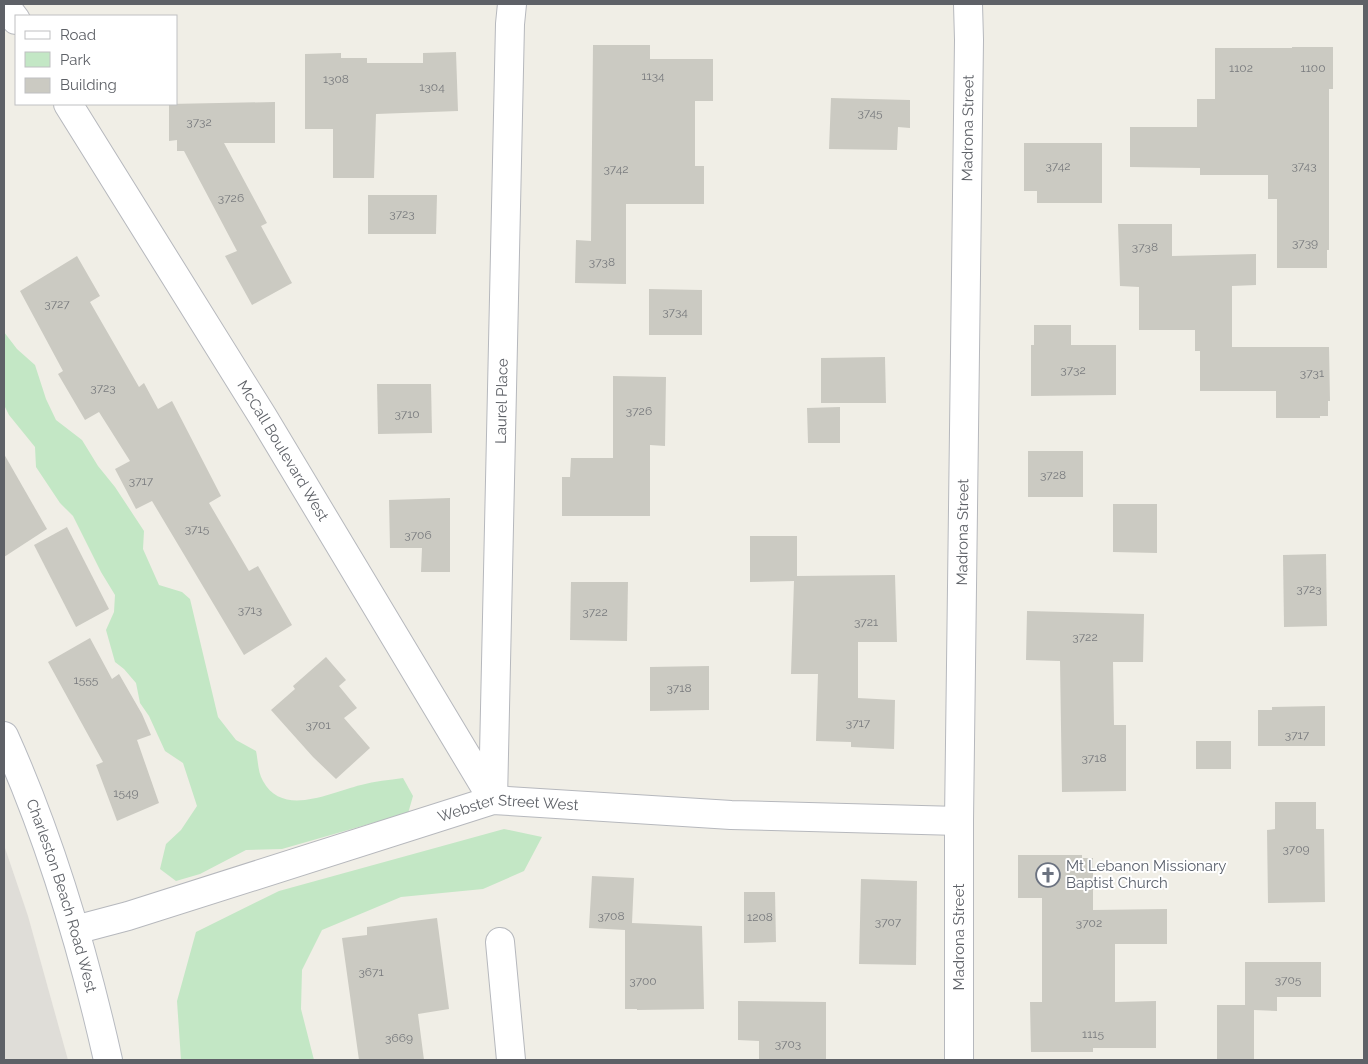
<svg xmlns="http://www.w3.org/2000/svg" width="1368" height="1064" viewBox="0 0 1368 1064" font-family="Raleway,sans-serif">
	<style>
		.industrial { fill: #dfddd8 }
		.green { fill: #c3e7c5 }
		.building { fill: #cbcac2 }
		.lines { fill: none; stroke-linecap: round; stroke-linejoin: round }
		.street-casing { stroke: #b6b8bd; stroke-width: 30 }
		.secondary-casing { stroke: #b7bac0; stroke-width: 30 }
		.street { stroke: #fff; stroke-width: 28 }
		.secondary { stroke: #fff; stroke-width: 28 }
		.labels { text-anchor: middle; stroke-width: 4; stroke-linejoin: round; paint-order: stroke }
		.number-label { font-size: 12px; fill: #797b7e }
		.street-label { font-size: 15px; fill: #5e6167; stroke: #fff }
		.worship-label { font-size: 15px; fill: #5b616d; stroke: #fff; text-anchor: start }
	</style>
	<rect width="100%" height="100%" fill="#f0eee6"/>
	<path class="industrial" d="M4 845 28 916 68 1060H4Z"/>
	<g class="green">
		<path d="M4 332 17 349 35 365 46 399 56 420 82 440 98 466 115 487 144 531 143 549 159 585 182 592 190 599 218 717 236 740 256 751C258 760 258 773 263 781 283 818 331 792 361 785 375 781 389 780 403 778L413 796 407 817 376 822 282 849 246 850 200 874 176 881 160 869 166 844 181 830 197 806 183 763 165 751 149 716 140 703 136 683 124 669 115 662 106 630 114 612 115 595 101 572 73 516 60 503 36 467 35 447 9 415 4 405Z"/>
		<path d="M504 829 542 837 524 871 483 889 401 897 322 930 302 970 301 1009 314 1060H181L177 1001 196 932 279 891Z"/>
	</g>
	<g class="building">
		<path d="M593 45H650V59H713V101H695V166H704V204H626V284L575 283 576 240 591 241Z"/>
		<path d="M1292 47H1333V89H1329V250H1327V268H1277V199H1268V175H1200V168L1130 167V127H1197V99H1215V48H1292Z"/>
		<path d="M456 52 458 111 376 114 374 178H333V129H305V54L341 53V58H367V63H423V53Z"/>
		<path d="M831 98 910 100V128L898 127 897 150 829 149Z"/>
		<path d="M275 102V143H224L267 223 261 226 292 283 252 305 225 256 237 251 184 151H177V140L169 141V104Z"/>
		<path d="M1024 143H1102V203H1037V191H1024Z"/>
		<path d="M368 195H437L436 234H368Z"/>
		<path d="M1118 224H1172V256L1256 254V285L1232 286V347H1329L1330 401H1328V416H1320V418H1276V391H1200V351H1195V330H1139V287L1120 286Z"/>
		<path d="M77 256 100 296 90 302 139 387 144 383 158 409 172 401 221 496 209 503 249 571 258 566 292 625 244 655 152 501 136 509 115 469 130 461 99 412 85 420 58 374 63 371 20 291Z"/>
		<path d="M649 289 702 290V335H649Z"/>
		<path d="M1034 325H1071V345H1116V395L1031 396V345H1034Z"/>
		<path d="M885 357 886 403H821V358Z"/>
		<path d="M613 376 666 377 665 446 650 445V516H562V477H570L571 458H613Z"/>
		<path d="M377 384H431L432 433 378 434Z"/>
		<path d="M840 407V443H808L807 408Z"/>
		<rect x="1028" y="451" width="55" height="46"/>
		<path d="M4 454 47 529 4 557Z"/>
		<path d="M450 498V572H421L422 548H390L389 500Z"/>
		<path d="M1113 504H1157V553L1113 552Z"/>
		<path d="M67 527 109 609 76 627 34 545Z"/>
		<path d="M750 536H797V576L895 575 897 642H858V698L895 700 894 749 851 747V742L816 741 818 674H791L794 581 750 582Z"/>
		<path d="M1326 554 1327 626 1284 627 1283 555Z"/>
		<path d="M571 582H628L627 641 570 640Z"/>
		<path d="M1027 611 1144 614 1143 662H1113L1114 725H1126V791L1062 792 1060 661 1026 660Z"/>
		<path d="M90 638 112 679 119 674 142 714 151 735 137 740 159 803 117 821 96 765 103 762 48 662Z"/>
		<path d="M326 657 346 680 339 686 357 708 344 718 370 748 336 779 313 757 271 710 295 689 293 686Z"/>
		<path d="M709 666V710L650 711V667Z"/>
		<path d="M1325 706V746H1258V710H1272V707Z"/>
		<rect x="1196" y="741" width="35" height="28"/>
		<path d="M1275 802H1316V829H1324L1325 902 1268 903 1267 830 1275 829Z"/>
		<path d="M1018 855H1082V858H1093V910L1167 909V944H1115V1002L1156 1001V1048H1093V1052H1031L1030 1002H1042V898H1018Z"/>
		<path d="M592 876 634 878 632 923 702 926 704 1009 637 1010V1009H625V930L589 928Z"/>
		<path d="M861 879 917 881 916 965 859 964Z"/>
		<path d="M744 892H775L776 942 744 943Z"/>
		<path d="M437 918 449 1009 418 1014 424 1060H359L342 938 367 935V927Z"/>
		<path d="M1245 962H1321V997H1277V1011L1254 1010V1060H1217V1005H1245Z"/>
		<path d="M738 1001 826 1002V1060H759V1041L738 1040Z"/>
	</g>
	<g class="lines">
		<g class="street-casing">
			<g id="street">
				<path d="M4 4 16 20"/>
				<path id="s1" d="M68 104 263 417 493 800"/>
				<path id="s2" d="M493 800 510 24 512 4"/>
				<path id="s3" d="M75 930 128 916 493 800 731 815 959 821"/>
				<path d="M500 942 511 1060"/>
				<path id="s4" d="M959 1060V821L969 40 968 4"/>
			</g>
		</g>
		<g class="secondary-casing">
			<g id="secondary">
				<path id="s5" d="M4 736C51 840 83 949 108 1060"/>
			</g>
		</g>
		<use href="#street" class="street"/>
		<use href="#secondary" class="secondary"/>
	</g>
	<defs>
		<g id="church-ring" transform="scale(1.25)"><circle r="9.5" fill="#fff" stroke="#6b7280" stroke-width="1.5"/><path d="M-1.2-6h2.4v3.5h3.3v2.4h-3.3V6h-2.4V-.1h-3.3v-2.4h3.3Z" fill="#6b7280"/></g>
	</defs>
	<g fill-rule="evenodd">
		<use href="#church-ring" x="1048" y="875"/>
	</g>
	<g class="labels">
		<g class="number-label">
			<text x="1241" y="72">1102</text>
			<text x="1313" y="72">1100</text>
			<text x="653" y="80">1134</text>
			<text x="336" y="83">1308</text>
			<text x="432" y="91">1304</text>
			<text x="870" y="117">3745</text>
			<text x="199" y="126">3732</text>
			<text x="1058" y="170">3742</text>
			<text x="1304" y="170">3743</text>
			<text x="616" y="173">3742</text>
			<text x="231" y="202">3726</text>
			<text x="402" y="218">3723</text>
			<text x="1305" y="247">3739</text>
			<text x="1145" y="251">3738</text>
			<text x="602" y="266">3738</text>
			<text x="57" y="308">3727</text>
			<text x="675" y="316">3734</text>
			<text x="1073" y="374">3732</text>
			<text x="1312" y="377">3731</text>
			<text x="103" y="392">3723</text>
			<text x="639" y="415">3726</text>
			<text x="407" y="418">3710</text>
			<text x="1053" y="479">3728</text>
			<text x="141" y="485">3717</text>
			<text x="197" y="533">3715</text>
			<text x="418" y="539">3706</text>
			<text x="1309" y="593">3723</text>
			<text x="250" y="614">3713</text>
			<text x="595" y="616">3722</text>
			<text x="866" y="626">3721</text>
			<text x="1085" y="641">3722</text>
			<text x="86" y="684">1555</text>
			<text x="679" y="692">3718</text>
			<text x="858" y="727">3717</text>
			<text x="318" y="729">3701</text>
			<text x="1297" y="739">3717</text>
			<text x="1094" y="762">3718</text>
			<text x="126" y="797">1549</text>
			<text x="1296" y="853">3709</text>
			<text x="611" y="920">3708</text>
			<text x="760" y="921">1208</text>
			<text x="888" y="926">3707</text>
			<text x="1089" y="927">3702</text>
			<text x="371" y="976">3671</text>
			<text x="1288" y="984">3705</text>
			<text x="643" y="985">3700</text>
			<text x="1093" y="1038">1115</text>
			<text x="399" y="1042">3669</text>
			<text x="788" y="1048">3703</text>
		</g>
		<g class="street-label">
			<text dy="5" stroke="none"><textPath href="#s4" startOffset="932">Madrona Street</textPath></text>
			<text dy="5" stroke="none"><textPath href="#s2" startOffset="399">Laurel Place</textPath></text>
			<text dy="5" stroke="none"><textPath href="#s1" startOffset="408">McCall Boulevard West</textPath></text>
			<text dy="5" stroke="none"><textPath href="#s4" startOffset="528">Madrona Street</textPath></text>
			<text dy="5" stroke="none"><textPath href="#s3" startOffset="452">Webster Street West</textPath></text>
			<text dy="5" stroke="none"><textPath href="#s5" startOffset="170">Charleston Beach Road West</textPath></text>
			<text transform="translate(959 937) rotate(-90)" y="5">Madrona Street</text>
		</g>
		<g class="worship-label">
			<text x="1066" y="871">Mt Lebanon Missionary<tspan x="1066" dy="17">Baptist Church</tspan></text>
		</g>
	</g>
	<rect width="1368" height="1064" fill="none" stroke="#5e6167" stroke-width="10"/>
	<rect x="15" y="15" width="162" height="90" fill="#ffffff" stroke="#bfc0c2"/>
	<rect x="25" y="31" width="25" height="8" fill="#ffffff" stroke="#bfc0c2"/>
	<text x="60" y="40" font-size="15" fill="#5e6167">Road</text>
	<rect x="25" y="52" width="25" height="15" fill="#c3e7c5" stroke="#bfc0c2"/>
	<text x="60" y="65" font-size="15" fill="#5e6167">Park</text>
	<rect x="25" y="78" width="25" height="15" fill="#cbcac2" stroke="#bfc0c2"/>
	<text x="60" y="90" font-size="15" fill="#5e6167">Building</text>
</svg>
